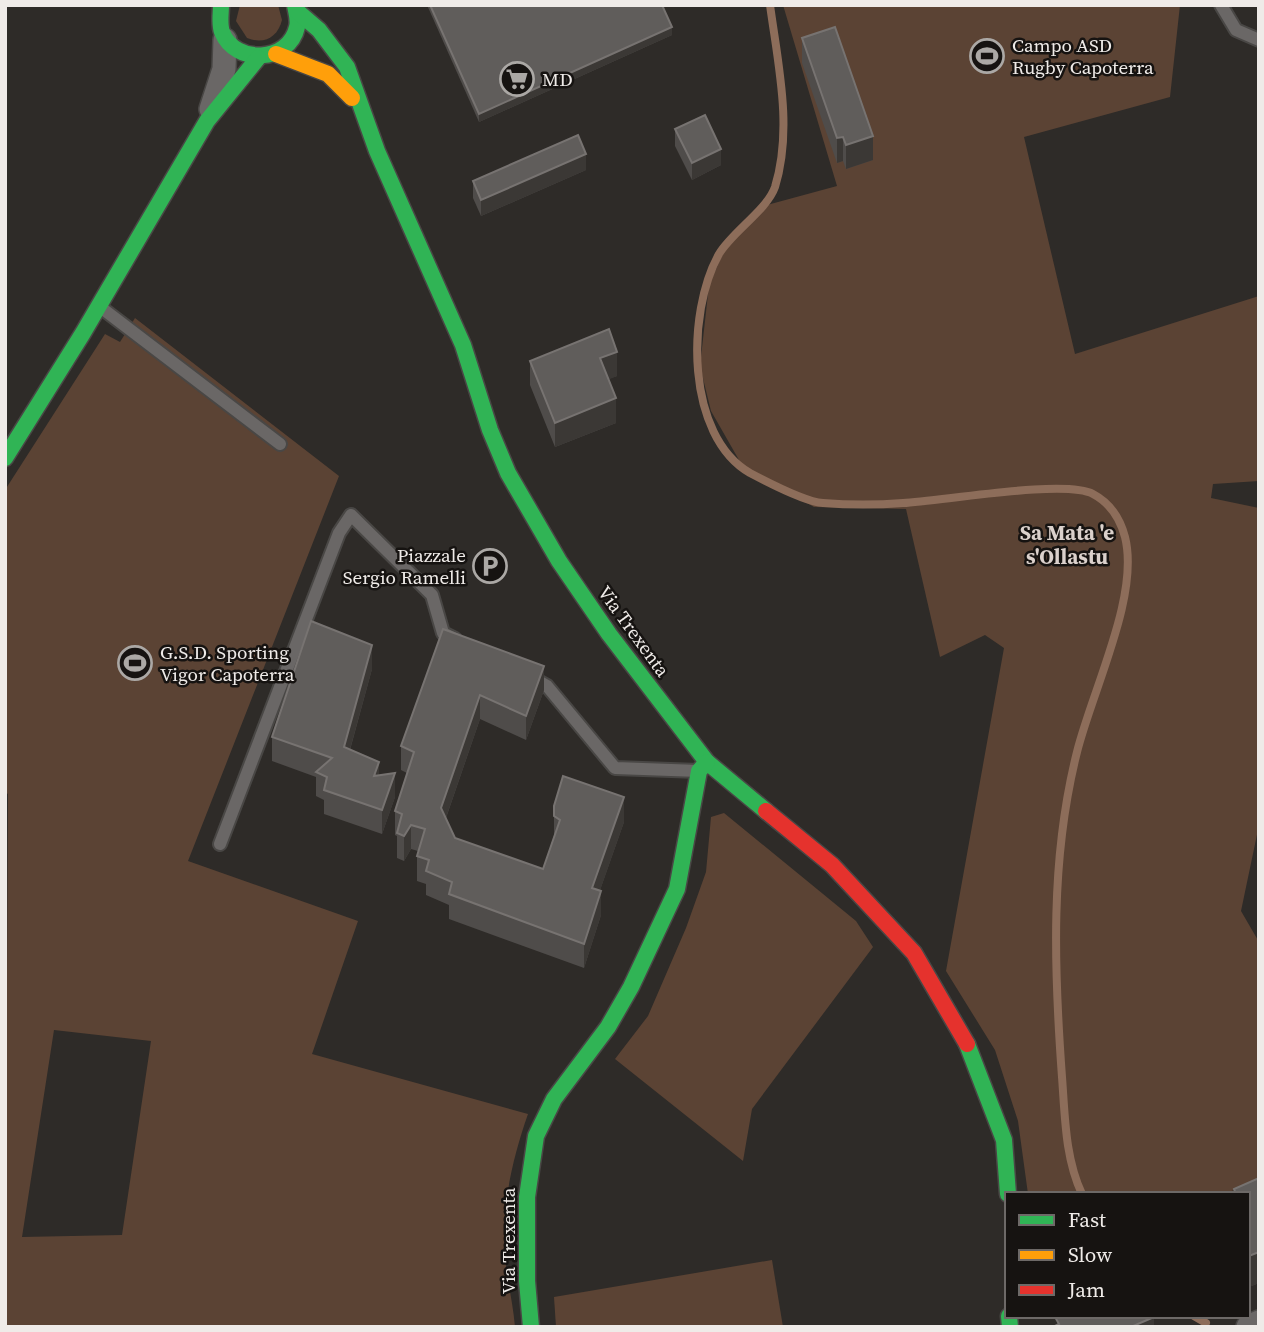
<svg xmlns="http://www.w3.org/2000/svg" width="1264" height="1332" font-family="'Source Serif 4',serif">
<rect width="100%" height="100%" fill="#2e2b28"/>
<g fill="#5b4334" fill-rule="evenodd">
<path d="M240 5H278L282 20C278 37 264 45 247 38L236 21Z"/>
<path d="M783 5H1180L1170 97 1024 137 1075 354 1259 296V481L1213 484 1211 498 1259 508V825L1241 911 1259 942V1179L1225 1194H1028L1018 1121 995 1050 946 971 1004 648 985 635 940 657 906 509 814 507 743 467 711 411 700 366 709 285 726 247 767 205 837 186Z"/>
<path d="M135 318 339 476 188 861 358 921 312 1054 528 1114C512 1160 501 1208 505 1257 507 1280 513 1303 515 1327H5L8 794 5 792V490L105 334 120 342ZM54 1030 151 1041 122 1235 22 1237Z"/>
<path d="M724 813 856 921 873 947 752 1109 743 1161 615 1059 648 1016 686 928 706 872 711 817Z"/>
<path d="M772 1260 783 1327H556L554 1297Z"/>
</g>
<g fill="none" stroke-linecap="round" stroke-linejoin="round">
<g stroke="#8d6d5a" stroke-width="8">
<path d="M770 5C778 64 793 129 775 187 767 210 732 232 719 254 686 313 686 436 750 473 767 482 806 502 823 503 849 505 877 505 903 503 942 501 1065 479 1093 494 1110 503 1120 518 1125 537 1140 596 1092 691 1077 752 1050 859 1054 968 1062 1077 1065 1116 1065 1158 1082 1194"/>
<path d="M1194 1316 1206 1323"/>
</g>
<g stroke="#494745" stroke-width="16">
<g id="lane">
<path d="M1221 5 1236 30 1259 40"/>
<path d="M99 306 280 444"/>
<path d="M531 677 547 686 615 768 699 771"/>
<path d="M220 844 339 533 351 515 432 595 443 633 455 639"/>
</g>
</g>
<g stroke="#494745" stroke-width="26">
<g id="street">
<path d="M211 109 224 69 225 40"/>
<path d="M1248 1327 1259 1322"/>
</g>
</g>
<g stroke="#494745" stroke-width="19">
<g id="fast">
<path d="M221 5C221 14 219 24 222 32 235 65 289 63 297 27 299 20 296 12 295 5"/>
<path d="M297 11 319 30 347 67 377 151 463 345 490 430 508 473 559 561 609 634 707 762 766 811"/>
<path d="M5 458 83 333 207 121 258 58"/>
<path d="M967 1044 1004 1140 1008 1194"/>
<path d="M1009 1316 1010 1327"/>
<path d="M531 1327 527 1281V1197L536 1136 554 1099 608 1027 631 987 677 889 699 771 707 762"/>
</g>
</g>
<g stroke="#494745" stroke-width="19">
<path id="slow" d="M276 54 328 74 352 98"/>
</g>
<g stroke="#494745" stroke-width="19">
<path id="jam" d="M766 811 832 865 914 953 967 1044"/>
</g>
<use href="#lane" stroke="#6a6766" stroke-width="12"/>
<use href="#street" stroke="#6a6766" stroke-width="23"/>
<use href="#fast" stroke="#30b455" stroke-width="16"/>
<use href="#slow" stroke="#ff9f0a" stroke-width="16"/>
<use href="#jam" stroke="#e5322d" stroke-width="16"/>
</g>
<g fill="#4f4c4a">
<path d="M427 5H662L672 35 479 122Z"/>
<path d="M802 38 873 160 846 169 843 161 837 163 802 63Z"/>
<path d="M675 129 721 165 692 180 675 146Z"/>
<path d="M586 170 481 216 473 198V181Z"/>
<path d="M530 361 617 376 608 379 616 423 555 447 530 385Z"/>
<path d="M443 629 544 690 526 740 480 719 446 818 455 838 543 869 554 836V806L624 822 600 890 601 915 584 968 449 919V905L426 895V884L417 881V856L418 851 411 849 404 861 397 858V836L395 835V811L407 773 401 770V746Z"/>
<path d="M372 669 350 750 379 775 395 797 382 834 324 814V800L316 796V777L272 761V737Z"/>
<path d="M1259 1178V1283L1249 1287 1248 1285V1194H1234V1189Z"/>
</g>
<g fill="#3b3835">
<path d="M672 27V35L479 122V114Z"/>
<path d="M873 136V160L846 169V145Z"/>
<path d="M843 137V161L837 163V138Z"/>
<path d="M721 149V165L692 180V163Z"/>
<path d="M586 154V170L481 216V200Z"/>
<path d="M617 352V376L600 383V358Z"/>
<path d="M616 398V423L555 447V423Z"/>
<path d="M372 645V669L344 771V747Z"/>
<path d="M544 666V690L526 740V716Z"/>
<path d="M480 695V719L441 832V808Z"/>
<path d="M379 762V786L374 776Z"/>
<path d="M395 773V797L382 834V810Z"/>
<path d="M624 797V822L592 913V888Z"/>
<path d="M411 825V849L404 861V836Z"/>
<path d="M601 891V915L584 968V944Z"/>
<path d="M1259 1252V1283L1249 1287V1256Z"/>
<path d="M1154 1317V1327H1131Z"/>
</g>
<g fill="#605d5b" stroke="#777371" stroke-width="2">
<path d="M430 5H662L672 27 479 114Z"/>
<path d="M835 27 873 136 846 145 843 137 837 138 802 38Z"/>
<path d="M705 115 721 149 692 163 675 129Z"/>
<path d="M578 135 586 154 481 200 473 181Z"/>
<path d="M609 329 617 352 600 358 616 398 555 423 530 361Z"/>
<path d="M311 621 372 645 344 747 379 762 374 776 395 773 382 810 324 790 327 777 316 772 332 758 272 737Z"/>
<path d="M443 629 544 666 526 716 480 695 441 808 455 838 543 869 560 820 554 816V806L563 776 624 797 592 888 601 891 584 944 449 894 452 882 426 871 429 860 417 856 425 829 411 825 404 836 397 833 402 814 395 811 414 752 401 746Z"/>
<path d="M1259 1178V1252L1249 1256 1248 1253V1194H1236L1234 1189Z"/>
<path d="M1057 1316H1154V1317L1131 1327H1053L1059 1324 1055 1317Z"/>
</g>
<defs>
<g id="stadium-ring" transform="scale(1.75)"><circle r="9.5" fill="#161311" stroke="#aba8a5" stroke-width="1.5"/><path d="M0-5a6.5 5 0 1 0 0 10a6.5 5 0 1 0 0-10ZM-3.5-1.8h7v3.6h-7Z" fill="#aba8a5"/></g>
<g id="supermarket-ring" transform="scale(1.75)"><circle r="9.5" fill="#161311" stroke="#aba8a5" stroke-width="1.5"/><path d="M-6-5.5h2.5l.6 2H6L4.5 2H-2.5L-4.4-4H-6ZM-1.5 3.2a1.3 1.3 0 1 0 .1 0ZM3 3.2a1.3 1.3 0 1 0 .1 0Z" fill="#aba8a5"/></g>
<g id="parking-ring" transform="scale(1.75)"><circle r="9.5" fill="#161311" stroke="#aba8a5" stroke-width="1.5"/><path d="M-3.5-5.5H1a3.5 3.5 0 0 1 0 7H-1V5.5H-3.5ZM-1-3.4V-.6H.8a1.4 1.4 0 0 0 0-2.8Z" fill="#aba8a5"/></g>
</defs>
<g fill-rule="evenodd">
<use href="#stadium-ring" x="987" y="56"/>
<use href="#supermarket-ring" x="517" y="79"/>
<use href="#parking-ring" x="490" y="566"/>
<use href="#stadium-ring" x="135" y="663"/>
</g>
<g text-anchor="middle" stroke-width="5" stroke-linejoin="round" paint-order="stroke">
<g font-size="19" fill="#efebe8" stroke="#161311" text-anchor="start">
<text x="1012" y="52">Campo ASD<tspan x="1012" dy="22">Rugby Capoterra</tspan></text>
<text x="542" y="86">MD</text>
<text x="466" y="562" text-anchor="end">Piazzale<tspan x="466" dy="22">Sergio Ramelli</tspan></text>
<text x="160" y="659">G.S.D. Sporting<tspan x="160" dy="22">Vigor Capoterra</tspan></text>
</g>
<g font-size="19" fill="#efebe8" stroke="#161311">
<text transform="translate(634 631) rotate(54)" y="7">Via Trexenta</text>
<text transform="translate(508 1241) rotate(-90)" y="7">Via Trexenta</text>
</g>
<g font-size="21" font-weight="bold" fill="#dbd1cc" stroke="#161311">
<text x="1067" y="540">Sa Mata 'e<tspan x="1067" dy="24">s'Ollastu</tspan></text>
</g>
</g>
<rect width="1264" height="1332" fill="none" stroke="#efebe8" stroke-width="14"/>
<rect x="1005" y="1192" width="245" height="126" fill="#161311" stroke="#6d6967" stroke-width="2"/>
<rect x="1019" y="1215" width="35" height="10" fill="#30b455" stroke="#6d6967" stroke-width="2"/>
<text x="1068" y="1227" font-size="21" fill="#efebe8">Fast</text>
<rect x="1019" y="1250" width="35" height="10" fill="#ff9f0a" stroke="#6d6967" stroke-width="2"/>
<text x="1068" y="1262" font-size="21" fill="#efebe8">Slow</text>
<rect x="1019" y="1285" width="35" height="10" fill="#e5322d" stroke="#6d6967" stroke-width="2"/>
<text x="1068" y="1297" font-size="21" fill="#efebe8">Jam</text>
</svg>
